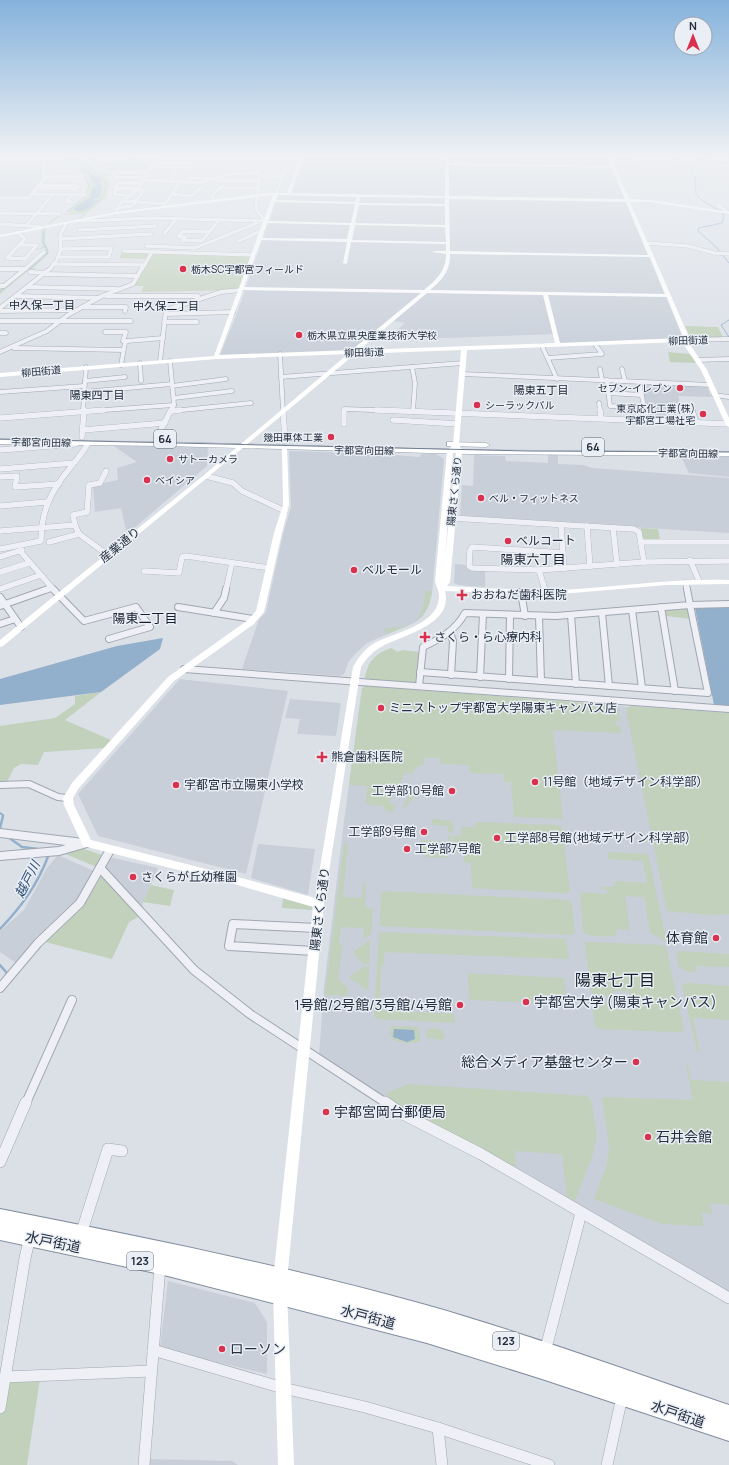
<svg xmlns="http://www.w3.org/2000/svg" width="729" height="1465" font-family="Manrope,'Noto Sans JP',sans-serif">
<rect width="100%" height="100%" fill="#dbe0e7"/>
<g fill="#c8cfd9">
<path d="M303 157H607L683 338 562 343 559 342 557 334 416 339 388 338 405 323 389 320 350 351 220 355 237 313 278 195 290 194Z"/>
<path d="M26 163H42V179L27 198H0V164H24Z"/>
<path d="M642 383 707 386 711 397 678 396 685 421 649 419Z"/>
<path d="M114 444 208 447 207 466 127 534 121 508 95 512 93 487 103 485V483L118 480 117 468 137 462 114 446Z"/>
<path d="M289 451 367 453 420 457 421 454H436L444 459 432 594 428 608 423 616 416 622 367 643 355 654 349 661 344 674 340 676 242 669 259 619 266 612 283 534 291 507Z"/>
<path d="M548 454H558V464L583 465 592 468 729 478V533L460 517 462 485 473 486 474 455 505 456 506 461 548 463Z"/>
<path d="M681 456 729 457V477L689 473Z"/>
<path d="M455 564 466 565 467 569 485 570V587L458 585 454 583Z"/>
<path d="M180 679 288 691 246 874 98 836 78 794Z"/>
<path d="M365 686 391 688V690L729 714V1294L420 1120 319 1055 324 987 344 821 362 688Z"/>
<path d="M290 699 341 703 336 736 297 734 300 719 285 718Z"/>
<path d="M258 844 315 849 308 895 251 878Z"/>
<path d="M58 855 94 871 78 904 16 963 0 952V931L24 910 47 868Z"/>
<path d="M109 857 158 868 140 910 105 869Z"/>
<path d="M168 1281 255 1303 267 1322V1374L162 1349 160 1346Z"/>
<path d="M150 1459 232 1461 238 1465H150Z"/>
</g>
<g fill="#c1d1bb">
<path d="M66 157C82 157 85 163 98 172L104 171V173H110L111 175 105 176 109 181 110 185 107 190V197L82 217 79 218 83 214 62 215 51 223 46 224 59 215 71 213 72 212 67 211 82 200 86 194 88 185 80 167Z"/>
<path d="M131 158 151 165 146 169 111 170 100 161Z"/>
<path d="M46 228 44 241 49 253 33 268H37L33 271H28L0 294V291L3 287 36 262 45 254V248L36 250 37 249 41 248 43 245 41 242 42 229Z"/>
<path d="M122 252 149 253 151 254 148 259 119 258Z"/>
<path d="M153 253 253 256 240 290 141 292 144 286H134Z"/>
<path d="M685 326 718 327 724 339H691Z"/>
<path d="M668 352 690 354 696 363 670 362Z"/>
<path d="M641 528 658 529 660 539 646 540 643 538Z"/>
<path d="M427 591H432C428 620 412 624 387 634L384 631 386 628C414 628 423 620 425 593Z"/>
<path d="M685 607 688 609 691 619 666 616 665 609Z"/>
<path d="M391 648 398 652 402 650 419 652 416 682 414 683 368 680 365 678C368 661 375 654 391 648Z"/>
<path d="M365 686 613 705 618 708 620 721H615L616 725 620 726 621 733 553 730 563 819 514 817 511 782H504L503 774 470 773 469 765 440 764V758H424L423 765 417 767 412 774 406 772 389 803 396 805 392 812 386 811 383 806 366 805 367 786 349 785 362 688Z"/>
<path d="M101 692 65 720 113 741 106 748 44 752 38 765 21 764 14 768 7 782H0V726L55 718 75 704V696Z"/>
<path d="M631 706 729 713V914L713 915 667 911 626 709Z"/>
<path d="M414 789H425L427 792 414 797 405 808H402L411 791Z"/>
<path d="M432 819 452 821 454 832H448V826L432 825Z"/>
<path d="M476 822 557 825 562 827 570 891 566 893 472 888 471 863 464 862V852H454L453 836 462 835 461 827H475Z"/>
<path d="M448 835 451 836 452 852H448V858L424 857 420 840 448 842Z"/>
<path d="M344 843H348L343 897 362 898 363 883H366L365 907 373 909 371 934 363 939 364 928 341 927 339 944H342L338 979 348 988 347 996 325 995Z"/>
<path d="M81 848 105 856 99 868 63 853Z"/>
<path d="M608 852 648 854 667 943 650 932 644 897 625 896 630 930 617 929 616 936C606 936 591 938 583 932L580 892 607 894V889H600L601 887H613L616 881 647 883 643 861 609 859Z"/>
<path d="M102 875 140 916 129 922 112 959 45 942 83 907Z"/>
<path d="M151 885 174 890 170 906 143 902Z"/>
<path d="M385 891 568 900 572 906 575 932 572 935 381 926 380 923 381 893Z"/>
<path d="M283 898 312 906V910L282 908Z"/>
<path d="M381 932 566 939 569 959 384 952V965H381L380 1000 383 1001V1010L454 1014 455 1023 376 1019 374 1016 379 933Z"/>
<path d="M370 940 369 964H364L354 955V951Z"/>
<path d="M587 942 664 945 666 947 684 1030 682 1032H671L598 1029 595 1026 592 1003 594 1002H610C615 1010 621 1010 630 1010L635 1004 634 998 627 991H614L610 996 593 995 591 992 585 943Z"/>
<path d="M679 951 729 954V967L695 966 696 972 684 971 679 967 676 954Z"/>
<path d="M365 966 369 967 368 991 350 978V976Z"/>
<path d="M468 973 564 978 566 994H557L558 1004 469 1000Z"/>
<path d="M687 983 729 986V1020L693 1018 700 1051H697L682 985Z"/>
<path d="M391 1026 419 1027 420 1041C408 1044 399 1044 390 1037Z"/>
<path d="M430 1028C437 1029 444 1028 445 1036L442 1040 427 1038 426 1031Z"/>
<path d="M686 1065H688L691 1080 729 1082V1205L710 1203 712 1214 702 1213 704 1226 662 1224 594 1199 607 1164 609 1146 602 1097 693 1100Z"/>
<path d="M408 1084 587 1096 591 1100 597 1136 593 1154 575 1201 567 1197 562 1154 515 1151 516 1171 387 1100V1093Z"/>
<path d="M40 1379 27 1465H0V1408L9 1381Z"/>
</g>
<g fill="#92afcb">
<path d="M82 166H85L89 172 102 181 99 183 102 186 100 197 93 199 97 201C90 206 82 216 73 209L87 199 92 198 90 197 93 186 97 184 93 183 88 175 89 173 84 172Z"/>
<path d="M729 606V706L714 705 695 608Z"/>
<path d="M163 638 160 649 101 692 0 705V679L117 646Z"/>
<path d="M394 1029 414 1030 415 1039 407 1042 393 1037Z"/>
</g>
<g fill="none" stroke-linecap="round" stroke-linejoin="round">
<g stroke="#92afcb" stroke-width="1">
<path d="M67 157 80 166 89 186C85 198 77 204 67 212"/>
<path d="M706 157 693 162 691 167 695 178 696 194C703 204 715 205 724 215L722 223 699 228 698 231 716 247 729 263"/>
<path d="M84 162 107 184 102 198 87 210"/>
<path d="M30 269 47 254 48 251 44 243V232"/>
<path d="M0 291 5 287"/>
<path d="M729 320 721 325 729 337"/>
</g>
<path stroke="#92afcb" stroke-width="2" d="M0 813 3 815V817"/>
<g stroke="#92afcb" stroke-width="2.5">
<path d="M0 828 3 816"/>
<path d="M8 837 22 847 38 849"/>
<path d="M0 929C22 906 38 884 49 854"/>
<path d="M0 965 7 973 6 975"/>
</g>
<g stroke="#a0a7b1" stroke-width="4">
<g id="street-far5">
<path d="M5 157 3 160H44"/>
<path d="M257 157 259 181 256 209 266 222"/>
<path d="M88 162 127 159 128 157H164"/>
<path d="M611 162 658 160 729 166"/>
<path d="M150 167 191 168 194 163 156 162"/>
<path d="M285 170H297"/>
<path d="M259 176H283"/>
<path d="M44 177 83 176"/>
<path d="M145 177 116 178 112 173 147 172"/>
<path d="M144 180 199 183 232 174 258 172"/>
<path d="M216 181H259"/>
<path d="M170 182 176 172"/>
<path d="M188 183 189 178H207V180"/>
<path d="M37 188 76 189 79 186 39 185"/>
<path d="M220 188H259"/>
<path d="M116 189 138 188"/>
<path d="M31 194 85 195"/>
<path d="M171 194 192 196 201 187"/>
<path d="M276 194 290 157"/>
<path d="M72 195 66 201 72 202"/>
<path d="M130 196 114 194 118 183H142"/>
<path d="M0 198H29L44 179 43 162 46 157"/>
<path d="M213 200 212 196 222 186"/>
<path d="M123 201 165 204"/>
<path d="M135 202 144 190H137"/>
<path d="M718 205 729 213"/>
<path d="M164 206 179 183"/>
<path d="M117 208 132 206 137 202"/>
<path d="M0 213 60 214"/>
<path d="M116 213C117 202 131 196 137 189 144 182 146 171 153 164"/>
<path d="M75 220 85 221 150 218 264 221"/>
<path d="M0 224 43 227"/>
<path d="M27 225 52 195"/>
<path d="M79 230 156 226"/>
<path d="M17 232 25 239 19 245"/>
<path d="M209 232 183 231 178 236 185 237 182 240 202 241 219 220"/>
<path d="M164 234 176 219"/>
<path d="M60 239 151 234"/>
<path d="M239 241 263 230"/>
<path d="M646 243 688 246 714 253 729 254"/>
<path d="M19 245H37L25 259 7 258Z"/>
<path d="M146 246 195 248 257 223"/>
<path d="M124 251 254 255"/>
<path d="M58 257H109L111 248 61 249"/>
<path d="M53 264 145 265"/>
<path d="M0 269H25"/>
<path d="M25 269 44 252"/>
<path d="M50 269 57 260 61 249 60 235 67 222"/>
<path d="M142 269 152 252"/>
</g>
</g>
<g stroke="#a0a7b1" stroke-width="5">
<g id="street-far4">
<path d="M0 269H25"/>
<path d="M30 272 47 273"/>
<path d="M45 274 138 276"/>
<path d="M0 286H4L26 268"/>
<path d="M28 287 117 289"/>
<path d="M17 296 97 298"/>
<path d="M106 296H198"/>
<path d="M82 307H126L125 311"/>
<path d="M0 308 51 268"/>
<path d="M0 311 74 310"/>
<path d="M166 314 233 312"/>
<path d="M0 321H131"/>
<path d="M164 322H197"/>
<path d="M105 332H126L123 341H127"/>
<path d="M0 333H6"/>
<path d="M684 340 729 339"/>
<path d="M542 346 557 379"/>
<path d="M14 348 123 350"/>
<path d="M0 352 47 331 68 315 102 296 133 284 142 268"/>
<path d="M280 354 283 411"/>
<path d="M548 358 602 354 595 344"/>
<path d="M698 360 729 359"/>
<path d="M160 361 166 310 221 292 241 290"/>
<path d="M170 361 174 405 171 411"/>
<path d="M140 363 141 381"/>
<path d="M121 365 125 343 127 341 163 338"/>
<path d="M412 367 415 383 413 411"/>
<path d="M600 369 602 380"/>
<path d="M622 369 625 381"/>
<path d="M462 374 711 385"/>
<path d="M281 377 463 363"/>
<path d="M607 380 610 406 644 408"/>
<path d="M85 381 125 377"/>
<path d="M639 382 645 411"/>
<path d="M172 386 226 379"/>
<path d="M0 392 84 386"/>
<path d="M84 392 172 384"/>
<path d="M608 393 642 395"/>
<path d="M714 395 729 397"/>
<path d="M174 398 232 391"/>
<path d="M599 403 600 411"/>
<path d="M691 406 693 411"/>
<path d="M83 411 86 367"/>
<path d="M90 411 174 405"/>
<path d="M172 411 251 403"/>
<path d="M344 411V409L402 411"/>
</g>
</g>
<g stroke="#a0a7b1" stroke-width="6">
<g id="street-far3">
<path d="M283 410 285 441"/>
<path d="M344 410V424"/>
<path d="M376 410 729 424"/>
<path d="M600 410 601 418"/>
<path d="M645 410 647 420"/>
<path d="M692 410 696 423"/>
<path d="M172 411 180 410"/>
<path d="M0 418 104 410"/>
<path d="M393 420 458 424"/>
<path d="M83 430 165 423"/>
<path d="M82 437 84 410"/>
<path d="M156 439 171 410"/>
<path d="M0 450 76 444"/>
<path d="M0 469 74 463"/>
<path d="M206 476 233 483 242 491 285 511"/>
<path d="M0 477 17 476 15 487 59 484"/>
<path d="M0 506 47 502"/>
<path d="M451 518 634 529 639 532 644 562 729 561"/>
<path d="M75 525 73 515 87 512 89 485 100 483 106 471"/>
<path d="M561 525 564 569"/>
<path d="M587 526 590 567"/>
<path d="M613 528 617 564"/>
<path d="M0 531 75 525 79 534 108 555"/>
<path d="M49 542 79 534"/>
<path d="M641 542H729"/>
<path d="M0 549 41 541C41 511 51 491 70 468 77 458 82 455 88 443"/>
<path d="M20 551 54 590"/>
<path d="M0 557 22 550"/>
<path d="M690 560 699 581"/>
<path d="M539 570 472 568 469 566 470 550 472 547 563 553"/>
<path d="M144 571 179 573 182 557 186 556 270 568"/>
<path d="M0 572 29 563"/>
<path d="M686 582 687 590"/>
<path d="M0 589 41 575"/>
<path d="M45 590 52 588"/>
<path d="M226 590 232 563"/>
<path d="M545 590 539 570 644 562"/>
</g>
</g>
<g stroke="#a0a7b1" stroke-width="8">
<g id="street-far2">
<path d="M53 589 84 621 136 607 150 627 109 639"/>
<path d="M544 589 545 592"/>
<path d="M521 592 525 616"/>
<path d="M0 597 21 627"/>
<path d="M0 606 48 589"/>
<path d="M178 607 253 619"/>
<path d="M661 607 675 691"/>
<path d="M632 610 642 688"/>
<path d="M214 613 224 598 226 589"/>
<path d="M602 613 609 686"/>
<path d="M571 615 576 684"/>
<path d="M539 616 541 681"/>
<path d="M0 624 15 619"/>
<path d="M450 632 453 641 451 675"/>
<path d="M184 669 729 709"/>
<path d="M420 672 708 693 690 605 729 604"/>
<path d="M480 677 483 614"/>
<path d="M509 679 510 615"/>
<path d="M419 686 423 647C440 639 456 630 465 613L556 616 690 605 687 589"/>
<path d="M0 785 29 784 58 797 68 798"/>
</g>
</g>
<g stroke="#a0a7b1" stroke-width="10">
<g id="street-far1">
<path d="M0 833 83 843"/>
<path d="M0 856 59 851 87 843"/>
<path d="M100 868 194 970 250 1014 386 1103"/>
<path d="M314 951 229 946 233 924 317 928"/>
<path d="M0 988 38 943 80 903 110 850"/>
<path d="M26 1103 72 1000"/>
</g>
</g>
<g stroke="#a0a7b1" stroke-width="12">
<g id="street">
<path d="M385 1102 401 1113 481 1154 729 1298"/>
<path d="M0 1162 26 1102"/>
<path d="M81 1234 108 1149 122 1151"/>
<path d="M153 1350 283 1388 365 1407 438 1428 549 1465"/>
<path d="M545 1352 581 1213"/>
<path d="M5 1377 151 1371"/>
<path d="M0 1408 25 1258 30 1237"/>
<path d="M438 1428 442 1465"/>
<path d="M144 1465 160 1266"/>
<path d="M607 1465 622 1397"/>
</g>
</g>
<g stroke="#99a4b3" stroke-width="1">
<g id="primary">
<path d="M0 440 166 442 469 450 729 452V456L469 454 166 446 0 444Z"/>
<path d="M447 442 486 443 490 445 486 447 450 446H447Z"/>
</g>
</g>
<g stroke="#818d9f" stroke-width="2">
<path id="highway" d="M0 1209C143 1237 286 1266 426 1305 528 1334 628 1371 729 1405V1441L542 1379 427 1343 160 1274 0 1240Z"/>
</g>
<use href="#street-far5" stroke="#eef0f5" stroke-width="3.5"/>
<use href="#street-far4" stroke="#eef0f5" stroke-width="4"/>
<use href="#street-far3" stroke="#eef0f5" stroke-width="5.5"/>
<use href="#street-far2" stroke="#eef0f5" stroke-width="6"/>
<use href="#street-far1" stroke="#eef0f5" stroke-width="8"/>
<use href="#street" stroke="#eef0f5" stroke-width="11"/>
<path fill="#fff" fill-rule="evenodd" d="M300 157H304L291 193 445 196V157H449V163L611 166 607 157H611L629 199 651 200 729 212V214L651 202H630L689 337 687 340 707 370 729 418V427L726 425 701 370 682 342 467 350 459 444 462 452 450 582 447 586C486 588 524 591 562 590 618 587 673 578 729 580V584L667 585 549 595 445 591C454 625 402 635 381 647 372 652 366 659 361 667L324 904 287 1280 285 1285 281 1286 285 1288 287 1293 294 1465H278L273 1293 275 1288 279 1286 275 1285 273 1280 313 907 234 884 83 846 64 805 63 798 72 783 168 677 248 620 256 611 274 533 283 505 282 448 287 447 289 505 282 533 264 612 254 624 174 681 78 789 73 798 74 805 91 840 234 876 315 898 353 667C358 658 364 650 373 644 393 632 439 626 439 596 439 591 436 586 435 581L447 452 453 444 461 350 355 354 208 477 3 646 0 647V640L204 475 348 354 216 359 0 377V373L214 356 273 195 116 214 0 237V235L116 212 269 193H287ZM449 165 612 168 625 199 449 196ZM278 195 357 197 355 202 276 200ZM359 197 445 198V204L359 203 360 198ZM449 199 626 202 648 255 450 251ZM275 202 355 204 351 223 268 221ZM359 205 445 206V225L355 223ZM267 223 350 225 347 239 262 238ZM355 225 445 227 446 242 352 240ZM261 240 347 242 343 263 345 264 347 263 351 242 446 244V251H434L432 252 446 254C446 271 437 279 424 290L244 287ZM450 254 650 257 665 294 430 290C442 280 451 270 450 254ZM243 290 421 293 352 350 219 355ZM427 293 543 295 555 343 359 350ZM548 295 667 297 683 337 682 338 560 343ZM455 450 456 452 445 558 453 452Z"/>
<use href="#primary" fill="#fff" fill-rule="evenodd"/>
<use href="#highway" fill="#fff" fill-rule="evenodd"/>
<path stroke="#737f92" stroke-width="1" d="M0 439 528 451 729 452"/>
</g>
<linearGradient id="sky" x2="0" y2="1"><stop stop-color="#85b2dc"/><stop offset="0.43" stop-color="#eff1f4"/><stop offset="1" stop-color="#eff1f4" stop-opacity="0"/></linearGradient>
<rect width="729" height="362" fill="url(#sky)"/>
<g fill="#d9324f" stroke="#eaeff5" stroke-width="1.5">
<circle cx="183" cy="269" r="4"/>
<circle cx="299" cy="335" r="4"/>
<circle cx="680" cy="388" r="4"/>
<circle cx="477" cy="405" r="4"/>
<circle cx="703" cy="414" r="4"/>
<circle cx="331" cy="437" r="4"/>
<circle cx="170" cy="459" r="4"/>
<circle cx="147" cy="480" r="4"/>
<circle cx="481" cy="498" r="4"/>
<circle cx="508" cy="541" r="4"/>
<circle cx="354" cy="570" r="4"/>
<path d="M460 589h4v4h4v4h-4v4h-4v-4h-4v-4h4z"/>
<path d="M423 631h4v4h4v4h-4v4h-4v-4h-4v-4h4z"/>
<circle cx="381" cy="708" r="4"/>
<path d="M320 751h4v4h4v4h-4v4h-4v-4h-4v-4h4z"/>
<circle cx="535" cy="782" r="4"/>
<circle cx="176" cy="785" r="4"/>
<circle cx="452" cy="791" r="4"/>
<circle cx="424" cy="832" r="4"/>
<circle cx="497" cy="838" r="4"/>
<circle cx="407" cy="849" r="4"/>
<circle cx="133" cy="877" r="4"/>
<circle cx="716" cy="938" r="4"/>
<circle cx="526" cy="1002" r="4"/>
<circle cx="460" cy="1005" r="4"/>
<circle cx="636" cy="1062" r="4"/>
<circle cx="326" cy="1112" r="4"/>
<circle cx="648" cy="1137" r="4"/>
<circle cx="222" cy="1349" r="4"/>
</g>
<g text-anchor="middle" stroke-width="3" stroke-linejoin="round" paint-order="stroke">
<g font-size="10" fill="#242e3e" stroke="#eaeff5" text-anchor="start">
<text x="191" y="273">栃木SC宇都宮フィールド</text>
<text x="307" y="339">栃木県立県央産業技術大学校</text>
<text x="672" y="392" text-anchor="end">セブン-イレブン</text>
<text x="485" y="409">シーラックパル</text>
<text x="695" y="412" text-anchor="end">東京応化工業(株)<tspan x="695" dy="12">宇都宮工場社宅</tspan></text>
<text x="323" y="441" text-anchor="end">幾田車体工業</text>
<text x="178" y="463">サトーカメラ</text>
<text x="155" y="484">ベイシア</text>
<text x="489" y="502">ベル・フィットネス</text>
</g>
<g font-size="10" fill="#242e3e" stroke="#eaeff5">
<text transform="translate(688 340) rotate(-2)" y="4">柳田街道</text>
<text transform="translate(364 352) rotate(-2)" y="4">柳田街道</text>
<text transform="translate(41 371) rotate(-5)" y="4">柳田街道</text>
<text transform="translate(41 442) rotate(1)" y="4">宇都宮向田線</text>
<text transform="translate(364 450) rotate(1)" y="4">宇都宮向田線</text>
<text transform="translate(688 453) rotate(1)" y="4">宇都宮向田線</text>
<text transform="translate(454 491) rotate(-84)" y="4">陽東さくら通り</text>
</g>
<g font-size="11" fill="#161f2e" stroke="#eaeff5">
<text x="42" y="309">中久保一丁目</text>
<text x="166" y="310">中久保二丁目</text>
<text x="541" y="394">陽東五丁目</text>
<text x="97" y="399">陽東四丁目</text>
</g>
<g fill="#eaeff5" stroke="#5f6875" stroke-width="1">
<rect x="154" y="430" width="22" height="18" rx="3"/>
<rect x="582" y="438" width="22" height="18" rx="3"/>
<rect x="127" y="1252" width="26" height="18" rx="3"/>
<rect x="493" y="1332" width="26" height="18" rx="3"/>
</g>
<g font-size="11" font-weight="bold" fill="#242e3e">
<text x="165" y="443">64</text>
<text x="593" y="451">64</text>
<text x="140" y="1265">123</text>
<text x="506" y="1345">123</text>
</g>
<g font-size="12" fill="#242e3e" stroke="#eaeff5" text-anchor="start">
<text x="516" y="545">ベルコート</text>
<text x="362" y="574">ベルモール</text>
<text x="471" y="599">おおねだ歯科医院</text>
<text x="434" y="641">さくら・ら心療内科</text>
<text x="389" y="712">ミニストップ宇都宮大学陽東キャンパス店</text>
<text x="331" y="761">熊倉歯科医院</text>
<text x="543" y="786">11号館（地域デザイン科学部）</text>
<text x="184" y="789">宇都宮市立陽東小学校</text>
<text x="444" y="795" text-anchor="end">工学部10号館</text>
<text x="416" y="836" text-anchor="end">工学部9号館</text>
<text x="505" y="842">工学部8号館(地域デザイン科学部)</text>
<text x="415" y="853">工学部7号館</text>
<text x="141" y="881">さくらが丘幼稚園</text>
</g>
<g font-size="12" fill="#242e3e" stroke="#eaeff5">
<text transform="translate(120 545) rotate(-39)" y="4">産業通り</text>
<text transform="translate(320 909) rotate(-83)" y="4">陽東さくら通り</text>
</g>
<g font-size="13" fill="#161f2e" stroke="#eaeff5">
<text x="533" y="564">陽東六丁目</text>
<text x="145" y="623">陽東二丁目</text>
</g>
<g font-size="13" font-style="italic" fill="#2b4d75" stroke="#eaeff5">
<text transform="translate(27 879) rotate(-63)" y="5">越戸川</text>
</g>
<g font-size="14" fill="#242e3e" stroke="#eaeff5" text-anchor="start">
<text x="708" y="943" text-anchor="end">体育館</text>
<text x="534" y="1007">宇都宮大学 (陽東キャンパス)</text>
<text x="452" y="1010" text-anchor="end">1号館/2号館/3号館/4号館</text>
<text x="628" y="1067" text-anchor="end">総合メディア基盤センター</text>
<text x="334" y="1117">宇都宮岡台郵便局</text>
<text x="656" y="1142">石井会館</text>
<text x="230" y="1354">ローソン</text>
</g>
<g font-size="14" fill="#242e3e" stroke="#eaeff5">
<text transform="translate(53 1242) rotate(12)" y="5">水戸街道</text>
<text transform="translate(368 1317) rotate(15)" y="5">水戸街道</text>
<text transform="translate(678 1414) rotate(19)" y="5">水戸街道</text>
</g>
<g font-size="16" fill="#161f2e" stroke="#eaeff5">
<text x="615" y="986">陽東七丁目</text>
</g>
</g>
<g transform="translate(693 36)"><circle r="19" fill="#eaeff5" stroke="#9ba2ac"/>
<path d="M0-3L7 15L0 10L-7 15Z" fill="#d9324f"/>
<text y="-6" font-size="11" font-weight="bold" text-anchor="middle" fill="#242e3e">N</text>
</g>
</svg>
